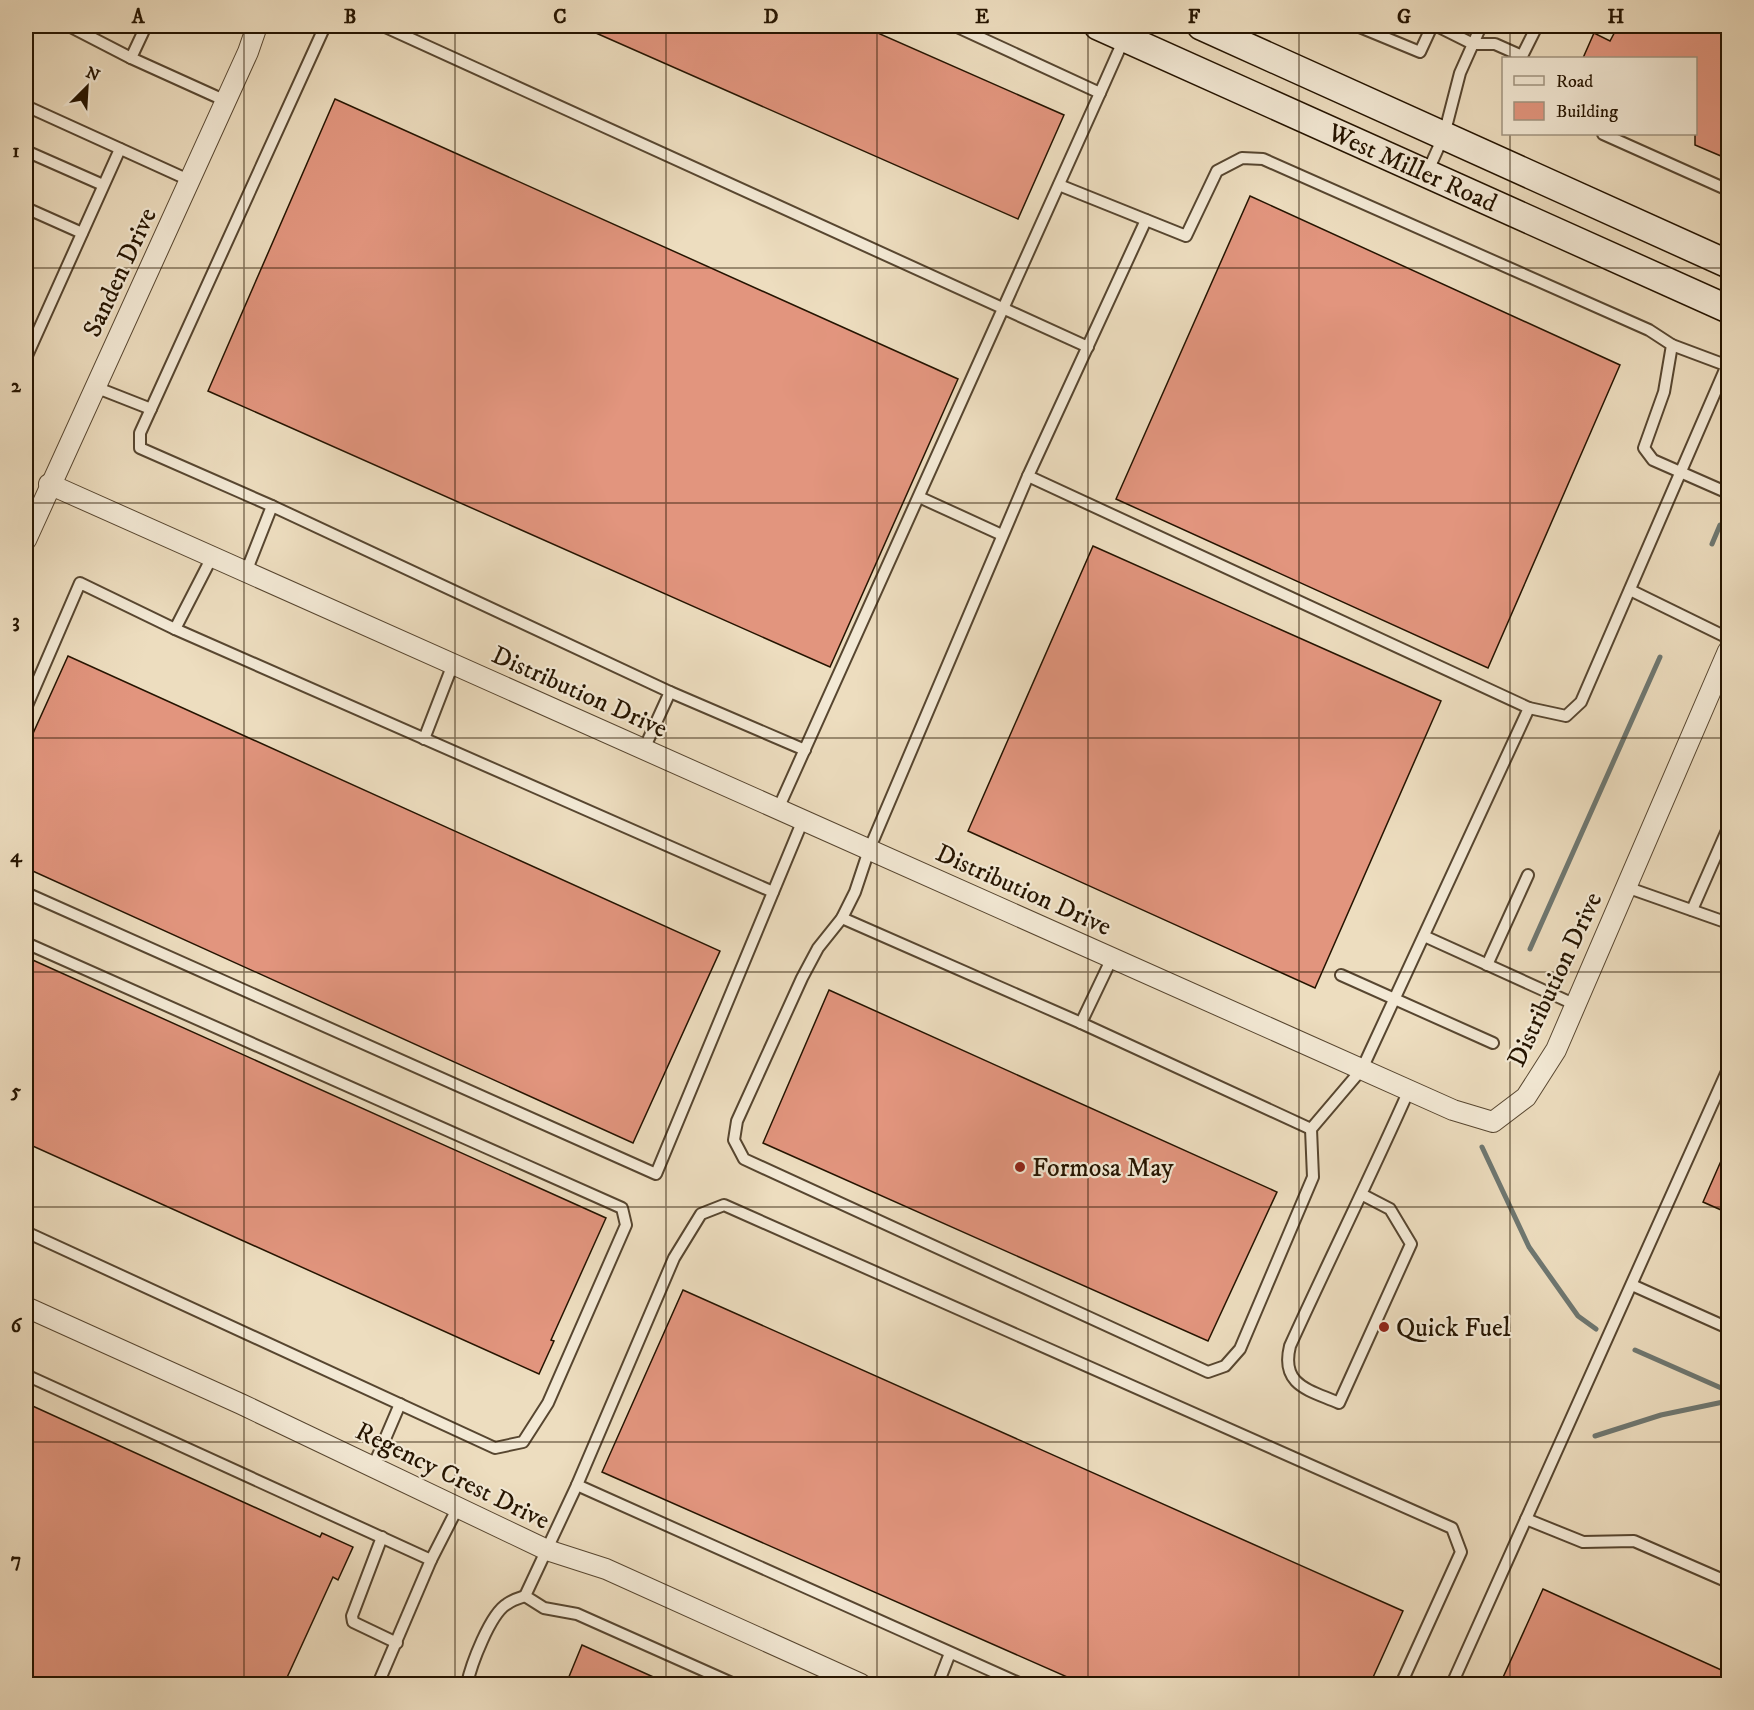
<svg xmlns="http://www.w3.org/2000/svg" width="1754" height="1710" font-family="'IM FELL DW Pica',serif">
<rect width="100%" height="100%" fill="#edddbf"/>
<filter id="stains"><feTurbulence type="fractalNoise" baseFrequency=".00333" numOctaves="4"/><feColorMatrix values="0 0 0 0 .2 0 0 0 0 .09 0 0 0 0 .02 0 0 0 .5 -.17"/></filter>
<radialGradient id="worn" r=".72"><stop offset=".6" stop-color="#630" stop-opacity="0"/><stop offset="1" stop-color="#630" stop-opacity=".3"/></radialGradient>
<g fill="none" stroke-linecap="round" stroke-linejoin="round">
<g stroke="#6e7771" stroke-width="5">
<path d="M1712 544 1720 525"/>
<path d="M1530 949 1660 657"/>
<path d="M1482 1147 1529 1247 1578 1316 1596 1329"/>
<path d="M1635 1350 1728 1391"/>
<path d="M1595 1436 1661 1415 1728 1401"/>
</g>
</g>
<g fill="#e2957e" stroke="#251400" stroke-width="1.5">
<path d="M580 26H862L1064 115 1018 219Z"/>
<path d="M1618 26H1728V159L1695 145V58H1583L1594 33 1610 41Z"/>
<path d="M335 99 958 379 830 667 208 391Z"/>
<path d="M1250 196 1620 365 1488 668 1116 499Z"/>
<path d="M1093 546 1441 701 1315 988 968 831Z"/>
<path d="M68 656 720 951 633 1143 26 868V749Z"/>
<path d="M26 957 606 1218 551 1340 554 1341 539 1374 26 1143Z"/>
<path d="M829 990 1277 1192 1208 1341 763 1143Z"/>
<path d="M1728 1145V1213L1703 1202Z"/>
<path d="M683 1290 1403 1611 1370 1684H1083L602 1472Z"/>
<path d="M26 1403 320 1537 322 1533 353 1547 338 1580 333 1577 284 1684H26Z"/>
<path d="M1543 1589 1728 1673V1684H1500Z"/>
<path d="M582 1645 669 1684H566Z"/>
</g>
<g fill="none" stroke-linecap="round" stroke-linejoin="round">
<g stroke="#574630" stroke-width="14">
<g id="service">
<path d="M69 26 131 58"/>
<path d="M146 26 131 58 226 101"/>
<path d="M383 26 1088 347"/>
<path d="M955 26 1100 93 1124 39"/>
<path d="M1357 26 1420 52 1432 26"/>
<path d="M1437 26 1473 44H1495L1522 56V58"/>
<path d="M1522 56 1537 26"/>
<path d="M26 106 191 181"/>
<path d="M1603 134 1728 190"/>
<path d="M26 151 103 185"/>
<path d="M1427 173 1444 135 1460 73 1481 26"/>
<path d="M1059 185 1186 236 1217 171 1242 158 1263 159 1649 330 1672 345 1664 392 1644 448 1653 460 1728 493"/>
<path d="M26 208 82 233"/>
<path d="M1146 220 1028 476 1529 708 1566 716 1581 702 1727 365"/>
<path d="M1672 345 1728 366"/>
<path d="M26 358 120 149"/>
<path d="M95 387 151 409"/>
<path d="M1028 476 869 850 855 892 842 918 818 948 802 978 737 1121 734 1140 744 1159 1208 1372 1225 1366 1240 1349 1313 1177 1311 1129 1362 1069 1529 708"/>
<path d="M919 497 1002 535"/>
<path d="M272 506 670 692 644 749"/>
<path d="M246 572 272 506 140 448V433L325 26"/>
<path d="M1630 590 1728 638"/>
<path d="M175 629 773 892"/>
<path d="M670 692 805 750"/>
<path d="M26 708 80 583 175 629 212 557"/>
<path d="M424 739 453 664"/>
<path d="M778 809 1100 93"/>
<path d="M1626 887 1728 923"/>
<path d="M26 893 656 1174 803 820"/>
<path d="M1692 910 1728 828"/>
<path d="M842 918 1081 1023 1311 1129"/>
<path d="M1424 936 1576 1005"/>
<path d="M26 943 622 1208 626 1225 548 1403 523 1442 495 1448 26 1232"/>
<path d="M1487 965 1528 875"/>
<path d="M1341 975 1493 1043"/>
<path d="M1081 1023 1112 958"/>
<path d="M1363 1195 1390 1209 1411 1244 1339 1403C1310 1390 1280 1386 1290 1346 1329 1260 1371 1176 1409 1090"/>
<path d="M1632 1285 1728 1328"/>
<path d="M26 1375 431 1560 458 1507"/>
<path d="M373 1467 400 1404"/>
<path d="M577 1485 1021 1684"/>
<path d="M1526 1519 1583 1542 1634 1541 1728 1582"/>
<path d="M382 1537 352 1616 353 1622 397 1643"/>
<path d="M378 1684 431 1560"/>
<path d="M467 1684C471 1665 490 1614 507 1604 512 1600 519 1598 525 1596"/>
<path d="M734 1684 577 1614 544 1608 525 1596 577 1485 674 1258 701 1214 724 1205 1452 1528 1461 1552 1401 1684"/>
<path d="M938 1684 950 1653"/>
<path d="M1452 1684 1728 1069"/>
</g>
</g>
<g stroke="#574630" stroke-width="22">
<g id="minor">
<path d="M49 484 1453 1110 1493 1122 1526 1097 1556 1050 1728 651"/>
<path d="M26 540 248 52 257 26"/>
<path d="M26 1307 241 1404 547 1550 606 1569 861 1684"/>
</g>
</g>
<g stroke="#251400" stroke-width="30">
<g id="secondary">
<path d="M1098 26 1728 309"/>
<path d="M1201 26 1728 264"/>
</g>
</g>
<use href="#service" stroke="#f3e9d5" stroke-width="10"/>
<use href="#minor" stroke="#f3e9d5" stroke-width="20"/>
<use href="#secondary" stroke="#f3e9d5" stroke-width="27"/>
</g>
<path fill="none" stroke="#251400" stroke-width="1.5" stroke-opacity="0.55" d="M244 26V1684M455 26V1684M666 26V1684M877 26V1684M1088 26V1684M1299 26V1684M1510 26V58M1510 134V1684M26 268H1728M26 503H1728M26 738H1728M26 972H1728M26 1207H1728M26 1442H1728"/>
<g fill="#8f2418" stroke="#f3e9d5" stroke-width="2">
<circle cx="1020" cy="1167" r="6"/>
<circle cx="1384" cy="1327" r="6"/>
</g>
<g text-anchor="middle" stroke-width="4.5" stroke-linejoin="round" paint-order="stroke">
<g font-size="26" fill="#251400" stroke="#f3e9d5">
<text transform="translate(1413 167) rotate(24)" y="9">West Miller Road</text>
<text transform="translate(119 272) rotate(-65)" y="9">Sanden Drive</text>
<text transform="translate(580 691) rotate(24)" y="9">Distribution Drive</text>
<text transform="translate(1024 889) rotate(24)" y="9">Distribution Drive</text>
<text transform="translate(1554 979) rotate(-65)" y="9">Distribution Drive</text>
<text transform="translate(453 1475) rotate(26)" y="9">Regency Crest Drive</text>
</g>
<g font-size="26" fill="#251400" stroke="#f3e9d5" text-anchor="start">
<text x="1032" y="1176">Formosa May</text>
<text x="1396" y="1336">Quick Fuel</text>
</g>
</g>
<rect width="1754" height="1710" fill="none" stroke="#edddbf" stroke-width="66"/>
<rect x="1502" y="57" width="195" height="78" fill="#f3e9d5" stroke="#a19480" stroke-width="1.5"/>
<rect x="1514" y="76" width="30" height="9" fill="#f3e9d5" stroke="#a19480" stroke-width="1.5"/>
<text x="1556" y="87" font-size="18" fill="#251400">Road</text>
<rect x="1514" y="102" width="30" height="18" fill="#e2957e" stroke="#a19480" stroke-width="1.5"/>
<text x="1556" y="117" font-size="18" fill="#251400">Building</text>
<g transform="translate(87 87) rotate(24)" stroke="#f3e9d5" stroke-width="4.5" paint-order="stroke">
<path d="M0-4.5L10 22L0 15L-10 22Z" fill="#251400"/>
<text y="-9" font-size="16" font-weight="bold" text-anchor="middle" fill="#251400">N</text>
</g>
<rect x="33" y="33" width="1688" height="1644" fill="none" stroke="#251400" stroke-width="2"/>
<g font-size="20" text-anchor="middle" font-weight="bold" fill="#251400">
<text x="138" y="23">A</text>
<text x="350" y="23">B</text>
<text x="560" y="23">C</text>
<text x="771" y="23">D</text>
<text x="982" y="23">E</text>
<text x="1194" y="23">F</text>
<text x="1404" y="23">G</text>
<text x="1616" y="23">H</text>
<text x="16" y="157">1</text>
<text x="16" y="392">2</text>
<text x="16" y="627">3</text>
<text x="16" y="862">4</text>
<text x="16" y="1097">5</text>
<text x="16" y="1332">6</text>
<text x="16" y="1566">7</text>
</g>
<rect width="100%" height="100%" filter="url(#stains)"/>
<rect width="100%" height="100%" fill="url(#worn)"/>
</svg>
